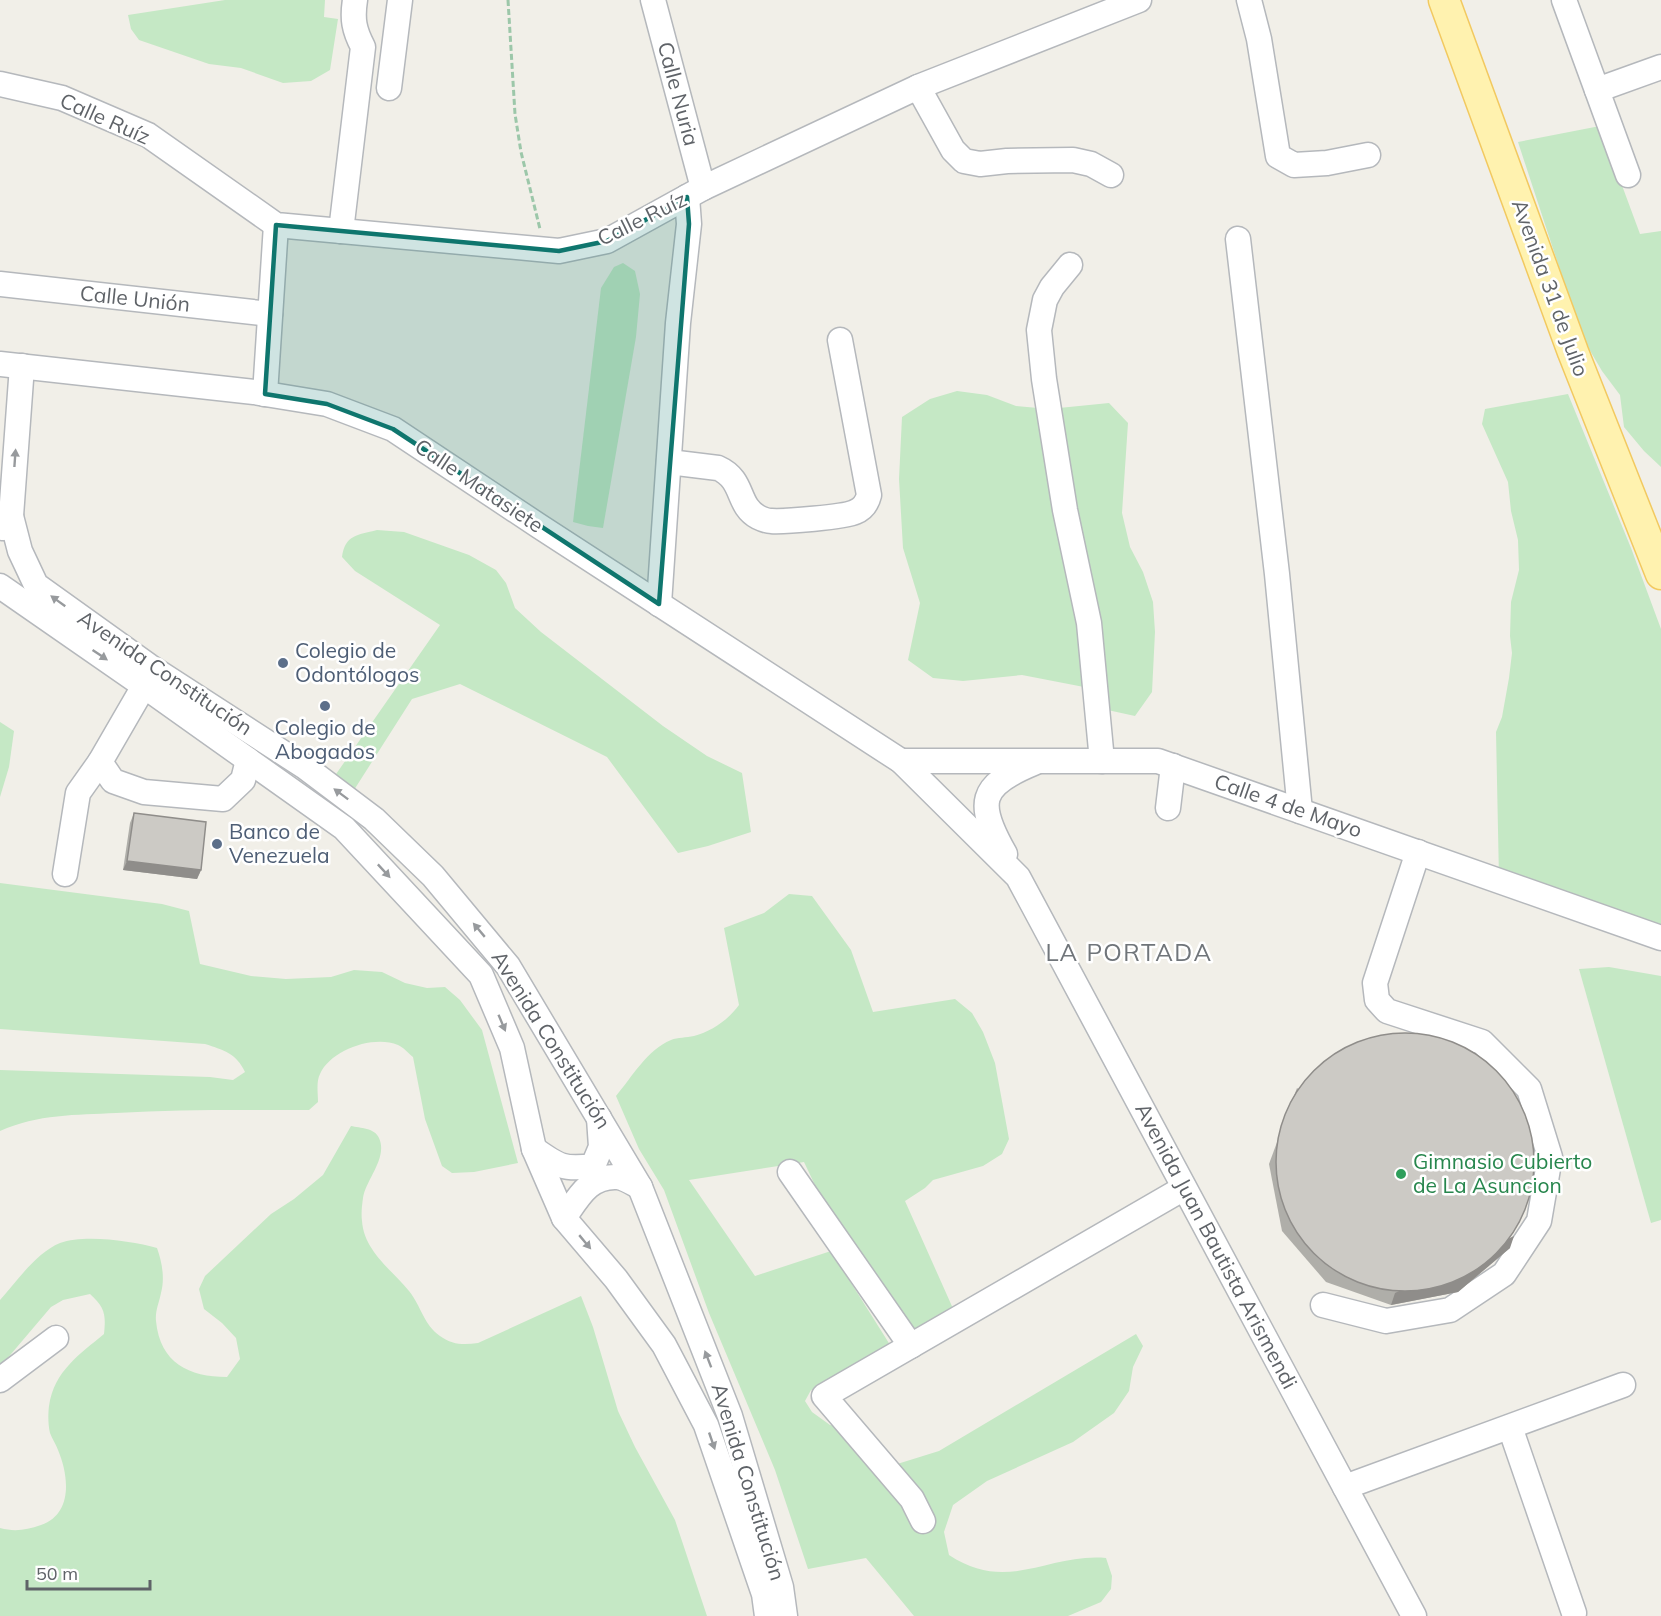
<svg xmlns="http://www.w3.org/2000/svg" width="1661" height="1616" font-family="Mulish,sans-serif">
<rect width="100%" height="100%" fill="#f1efe8"/>
<g fill="#c5e8c5">
<path d="M225 0H325L324 17 338 19 330 70 311 81 283 83 241 68 209 64 139 40 131 29 128 15Z"/>
<path d="M1600 126 1640 234 1661 231V467L1644 451 1624 427 1620 395 1602 371 1582 337 1518 142Z"/>
<path d="M623 263 635 271 640 294 636 337 603 528 588 526 573 522 601 288 614 267Z"/>
<path d="M957 391 987 395 1016 406 1049 409 1109 403 1128 423 1122 513 1130 547 1143 572 1153 602 1155 632 1152 692 1135 716 1103 709 1084 687 1022 675 963 681 933 678 908 660 920 603 903 548 899 479 902 417 930 399Z"/>
<path d="M1568 394 1631 548 1661 629V926L1499 879 1496 732 1502 717 1509 678 1512 653 1510 636 1511 602 1519 570 1518 540 1511 511 1508 482 1482 424 1485 409Z"/>
<path d="M377 530 404 532 469 555 496 570 506 583 515 608 541 632 663 726 707 756 742 773 751 832 708 846 678 853 607 757 460 684 412 699 354 790 334 777 440 625 355 571 342 557C345 535 357 535 377 530Z"/>
<path d="M0 722 14 731 9 767 0 797Z"/>
<path d="M0 883 162 904 189 911 200 964 251 976 286 979 331 977 354 970 382 972 405 983 427 988 445 987 460 1000 482 1030 518 1163 474 1172 452 1173 442 1166 425 1119 413 1057C408 1053 403 1047 398 1045 373 1035 331 1050 320 1074 316 1081 318 1094 318 1102L309 1110C244 1110 181 1109 116 1113 76 1115 38 1114 0 1131V1070L210 1077 233 1080 245 1072C237 1054 224 1050 205 1044L0 1029Z"/>
<path d="M789 894 812 896 851 950 873 1012 955 999 972 1013 983 1032 995 1063 1009 1139 1002 1154 983 1166 933 1180 925 1188 905 1201 955 1313 909 1333 823 1202 804 1162 689 1180 755 1276 831 1251 892 1348 826 1386 811 1390 805 1401 812 1412 830 1425 846 1427 894 1465 939 1451 1136 1334 1143 1346 1133 1367 1129 1391 1114 1413 1073 1442 987 1481 953 1505 944 1532 949 1555C1008 1594 1048 1553 1106 1558L1112 1576 1111 1589 1101 1602 1068 1616H914L866 1558 808 1569 775 1470 709 1313 664 1190 639 1149 616 1096C632 1077 647 1050 671 1040 678 1037 686 1038 694 1036 712 1031 728 1020 739 1005L724 928 764 913Z"/>
<path d="M1609 967 1661 976V1220L1651 1223 1579 969Z"/>
<path d="M351 1126C360 1128 375 1128 379 1138 388 1158 366 1179 363 1198 362 1205 361 1214 362 1221 364 1251 392 1270 409 1291 421 1306 424 1325 440 1336 452 1345 464 1345 478 1343L581 1296 593 1327 618 1411 635 1447 675 1520 707 1616H0V1528C15 1532 26 1530 41 1525 73 1514 69 1476 58 1450 56 1444 52 1439 50 1433 48 1425 48 1414 49 1406 54 1371 80 1354 104 1334 106 1314 105 1308 90 1294L63 1300 51 1307 0 1367V1300C17 1281 36 1253 60 1243 85 1234 132 1241 157 1248 162 1262 165 1278 161 1293 159 1303 155 1311 156 1321 160 1363 189 1377 227 1377L240 1359 236 1338 222 1323 204 1309 199 1289 205 1276 271 1214 294 1199 323 1175Z"/>
</g>
<g fill="none" stroke-linecap="round" stroke-linejoin="round">
<g stroke="#b5b8bc" stroke-width="27">
<g id="minor">
<path d="M653 0 703 188"/>
<path d="M1249 0 1259 39 1278 156 1294 165 1327 163 1368 155"/>
<path d="M1564 0 1628 175"/>
<path d="M0 84 62 98 148 135 276 225 559 251 607 241 703 188 918 87 1139 0"/>
<path d="M918 87 953 150 964 161 980 164 1007 161 1073 160 1091 164 1111 175"/>
<path d="M389 88 400 0"/>
<path d="M1597 90 1661 67"/>
<path d="M341 231 363 47C354 30 352 19 355 0"/>
<path d="M1238 239 1277 574 1300 811"/>
<path d="M1070 265 1052 287 1045 300 1039 330 1044 379 1065 510 1089 623 1102 761"/>
<path d="M0 284 270 314"/>
<path d="M0 364 254 392 327 404 393 429 539 526 901 761 1018 877 1414 1616"/>
<path d="M265 394 276 225"/>
<path d="M669 462 718 468C745 480 736 505 758 517 762 519 767 521 771 521 783 522 845 517 855 512 863 509 867 503 869 495L840 340"/>
<path d="M11 516 20 551 36 585 149 666 305 767 374 819 433 876 508 966 640 1187 730 1416 781 1587 785 1616"/>
<path d="M3 528 11 516 22 366"/>
<path d="M0 586 144 686 344 828 481 975 512 1048 534 1149 564 1218 616 1279 664 1345 706 1425 764 1594 767 1616"/>
<path d="M659 604 678 323 689 224 687 197"/>
<path d="M144 686 100 762 113 781 144 792 223 799 243 780 248 760"/>
<path d="M901 761H1158L1661 938"/>
<path d="M1168 808 1173 766"/>
<path d="M1005 854C976 803 978 786 1034 763"/>
<path d="M65 874 78 793 100 762"/>
<path d="M534 1149C558 1166 563 1170 593 1166L601 1147 599 1118"/>
<path d="M790 1172 911 1346"/>
<path d="M564 1218C578 1198 589 1175 618 1177 625 1178 634 1184 640 1187"/>
<path d="M1323 1305 1386 1321 1450 1310 1504 1274 1539 1221 1550 1157 1529 1089 1482 1042 1387 1011 1377 1000 1375 983 1418 852"/>
<path d="M0 1380 56 1338"/>
<path d="M1510 1427 1574 1613"/>
<path d="M1345 1487 1623 1385"/>
<path d="M923 1521 912 1499 824 1396 1184 1188"/>
</g>
</g>
<g stroke="#f2c960" stroke-width="33">
<path id="major" d="M1444 0 1573 352 1661 574"/>
</g>
<path stroke="#9cc7a9" stroke-width="3" stroke-dasharray="6 3" stroke-linecap="butt" d="M508 0 515 114 521 152 540 229"/>
<use href="#minor" stroke="#fff" stroke-width="24"/>
<use href="#major" stroke="#fff2af" stroke-width="30"/>
</g>
<g fill="#afaea9">
<path d="M134 813 201 870 197 879 123 870 130 823Z"/>
<path d="M1297 1088 1510 1248 1458 1292 1391 1305 1326 1282 1282 1231 1269 1164Z"/>
</g>
<g fill="#8f8d8a">
<path d="M127 861 201 870 197 879 123 870Z"/>
<path d="M1514 1236 1510 1248 1458 1292 1391 1305 1395 1293Z"/>
</g>
<g fill="#cccac5" stroke="#8f8d8a" stroke-width="1.5">
<path d="M134 813 206 822 201 870 127 861Z"/>
<circle cx="1405" cy="1162" r="129"/>
</g>
<defs><path id="oneway-solid" d="M-6-.8H1V-3.2L6.5 0L1 3.2V.8H-6Z" transform="scale(1.5)"/></defs>
<g fill="#979a9d">
<use href="#oneway-solid" transform="translate(15 458) rotate(-86)"/>
<use href="#oneway-solid" transform="translate(58 601) rotate(-144)"/>
<use href="#oneway-solid" transform="translate(100 655) rotate(34)"/>
<use href="#oneway-solid" transform="translate(341 794) rotate(-143)"/>
<use href="#oneway-solid" transform="translate(384 871) rotate(47)"/>
<use href="#oneway-solid" transform="translate(479 930) rotate(-130)"/>
<use href="#oneway-solid" transform="translate(502 1023) rotate(67)"/>
<use href="#oneway-solid" transform="translate(585 1242) rotate(50)"/>
<use href="#oneway-solid" transform="translate(708 1359) rotate(-111)"/>
<use href="#oneway-solid" transform="translate(712 1441) rotate(71)"/>
</g>
<path fill="#0f766e" fill-opacity="0.2" stroke="#0f766e" stroke-width="4.5" stroke-linejoin="round" d="M687 197 689 224 659 604 393 429 327 404 265 394 276 225 559 251 607 241Z"/>
<g fill="#5c6f8a" stroke="#fff" stroke-width="2">
<circle cx="283" cy="663" r="6"/>
<circle cx="325" cy="706" r="6"/>
<circle cx="217" cy="844" r="6"/>
</g>
<circle fill="#2e9e5b" stroke="#fff" stroke-width="2" cx="1401" cy="1174" r="6"/>
<g text-anchor="middle" stroke-width="5" stroke-linejoin="round" paint-order="stroke">
<g font-size="21" fill="#5f6368" stroke="#fff">
<text transform="translate(678 94) rotate(75)" y="7">Calle Nuria</text>
<text transform="translate(105 119) rotate(24)" y="7">Calle Ruíz</text>
<text transform="translate(642 219) rotate(-26)" y="7">Calle Ruíz</text>
<text transform="translate(1550 288) rotate(70)" y="7">Avenida 31 de Julio</text>
<text transform="translate(135 299) rotate(6)" y="7">Calle Unión</text>
<text transform="translate(479 486) rotate(34)" y="7">Calle Matasiete</text>
<text transform="translate(165 673) rotate(34)" y="7">Avenida Constitución</text>
<text transform="translate(1288 806) rotate(19)" y="7">Calle 4 de Mayo</text>
<text transform="translate(551 1040) rotate(58)" y="7">Avenida Constitución</text>
<text transform="translate(1216 1246) rotate(62)" y="7">Avenida Juan Bautista Arismendi</text>
<text transform="translate(748 1482) rotate(73)" y="7">Avenida Constitución</text>
</g>
<g font-size="21" fill="#4e5e75" stroke="#fff" text-anchor="start">
<text x="295" y="658">Colegio de<tspan x="295" dy="24">Odontólogos</tspan></text>
<text x="325" y="735" text-anchor="middle">Colegio de<tspan x="325" dy="24">Abogados</tspan></text>
<text x="229" y="839">Banco de<tspan x="229" dy="24">Venezuela</tspan></text>
</g>
<g font-size="21" fill="#27864d" stroke="#fff" text-anchor="start">
<text x="1413" y="1169">Gimnasio Cubierto<tspan x="1413" dy="24">de La Asuncion</tspan></text>
</g>
<g font-size="24" letter-spacing="1.5" fill="#70757a" stroke="#fff">
<text x="1129" y="961">LA PORTADA</text>
</g>
</g>
<path d="M27 1580v9h123v-9" fill="none" stroke="#5f6368" stroke-width="3"/>
<text x="36" y="1580" font-size="18" fill="#5f6368" stroke="#ffffff" stroke-width="4.5" paint-order="stroke">50 m</text>
</svg>
